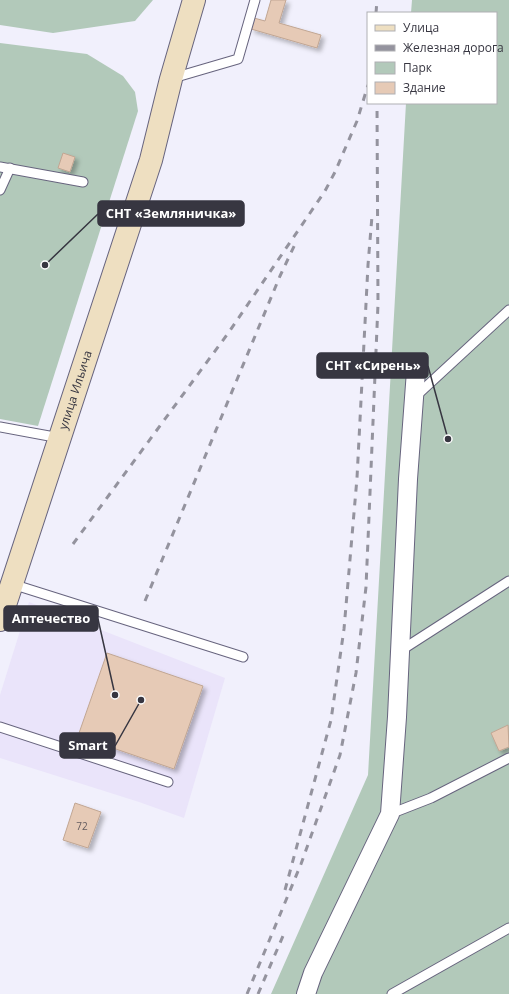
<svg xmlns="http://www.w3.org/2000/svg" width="509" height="994" font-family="'Open Sans',sans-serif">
<defs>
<filter id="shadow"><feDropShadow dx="3.5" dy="3.5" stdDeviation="2" flood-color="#0004"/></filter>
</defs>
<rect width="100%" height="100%" fill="#f1f0fc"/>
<path fill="#eae4fa" d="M29 602 225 678 184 818 139 802 0 758V695Z"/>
<g fill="#b2c9ba">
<path d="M0 0H153L135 21 53 33 0 25Z"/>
<path d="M412 0H509V994H271L368 775 406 103H496V13H411Z"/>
<path d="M0 43 87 54 123 76 135 92 138 111 38 426 0 419Z"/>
</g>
<g fill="#e6cab6" stroke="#c1a693" filter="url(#shadow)">
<path d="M271 0H286L279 23 321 35 317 48 251 29 254 18 265 21Z"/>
<path d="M63 153 75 157 70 172 58 168Z"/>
<path d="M107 653 203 686 174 769 78 736Z"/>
<path d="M508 725 509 747 499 751 491 733Z"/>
<path d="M75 803 101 812 88 848 63 840Z"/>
</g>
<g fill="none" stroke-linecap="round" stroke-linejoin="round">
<g stroke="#67647e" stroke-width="11">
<g id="service">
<path d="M173 78 238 59 255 0"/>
<path d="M0 167 83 182"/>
<path d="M0 190 10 168"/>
<path d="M416 396 509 310"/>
<path d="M0 427 60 438"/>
<path d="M12 584 243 657"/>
<path d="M400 651 509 581"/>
<path d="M0 727 168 782"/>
<path d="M390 814 431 798 509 758"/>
<path d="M392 994 509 928"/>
</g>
</g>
<g stroke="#67647e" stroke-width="20">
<path id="minor" d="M306 994 313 973 390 814 397 717 408 479 416 371"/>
</g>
<g stroke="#67647e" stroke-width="24">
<g id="secondary">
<path id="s1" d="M0 620 151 160 171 79 194 0"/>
</g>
</g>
<use href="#service" stroke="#fff" stroke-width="9"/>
<use href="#minor" stroke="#fff" stroke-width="18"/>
<use href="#secondary" stroke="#eedfc1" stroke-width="22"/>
<g stroke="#94939e" stroke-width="3" stroke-dasharray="7 7" stroke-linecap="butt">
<path d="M376 13 377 0"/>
<path d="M73 544 229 332 325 191 335 172 357 121 368 85"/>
<path d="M145 601 280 276 297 240"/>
<path d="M285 890 331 720 344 629 357 478 368 265 372 216"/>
<path d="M247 994 301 864 340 755 356 673 366 587 378 304 377 103"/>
<path d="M258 994 283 936"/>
</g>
</g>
<g text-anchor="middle" stroke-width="3" stroke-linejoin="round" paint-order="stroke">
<g font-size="10" fill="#635b5e">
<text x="82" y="830">72</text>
</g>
<g font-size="12" fill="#373641" stroke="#fff">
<text dy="4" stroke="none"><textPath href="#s1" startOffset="242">улица Ильича</textPath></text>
</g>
</g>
<path fill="none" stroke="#373641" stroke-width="1.5" d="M45 265L98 214M448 439L428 366M115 695L98 619M141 700L115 746"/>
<g fill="#373641" stroke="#fff" stroke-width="1.5">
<circle cx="45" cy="265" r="4"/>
<circle cx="448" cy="439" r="4"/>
<circle cx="115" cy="695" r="4"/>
<circle cx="141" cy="700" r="4"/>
</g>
<g fill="#373641" stroke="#373641" stroke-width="1.5">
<rect x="98" y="201" width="146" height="25" rx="4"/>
<rect x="317" y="353" width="111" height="25" rx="4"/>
<rect x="4" y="606" width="94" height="25" rx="4"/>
<rect x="60" y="733" width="55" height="25" rx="4"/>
</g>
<g font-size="13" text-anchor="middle" font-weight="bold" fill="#fff">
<text x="171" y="218">СНТ «Земляничка»</text>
<text x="373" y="370">СНТ «Сирень»</text>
<text x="51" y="623">Аптечество</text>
<text x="88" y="750">Smart</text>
</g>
<rect x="367" y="12" width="130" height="92" fill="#ffffff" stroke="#afafb3"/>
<rect x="375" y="25" width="20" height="6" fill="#eedfc1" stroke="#afafb3"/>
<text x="403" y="32" font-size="12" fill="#373641">Улица</text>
<rect x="375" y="45" width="20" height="6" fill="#94939e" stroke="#afafb3"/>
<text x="403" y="52" font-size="12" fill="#373641">Железная дорога</text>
<rect x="375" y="62" width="20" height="12" fill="#b2c9ba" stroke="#afafb3"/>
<text x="403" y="72" font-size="12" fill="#373641">Парк</text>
<rect x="375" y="82" width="20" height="12" fill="#e6cab6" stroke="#afafb3"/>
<text x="403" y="92" font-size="12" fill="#373641">Здание</text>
</svg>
